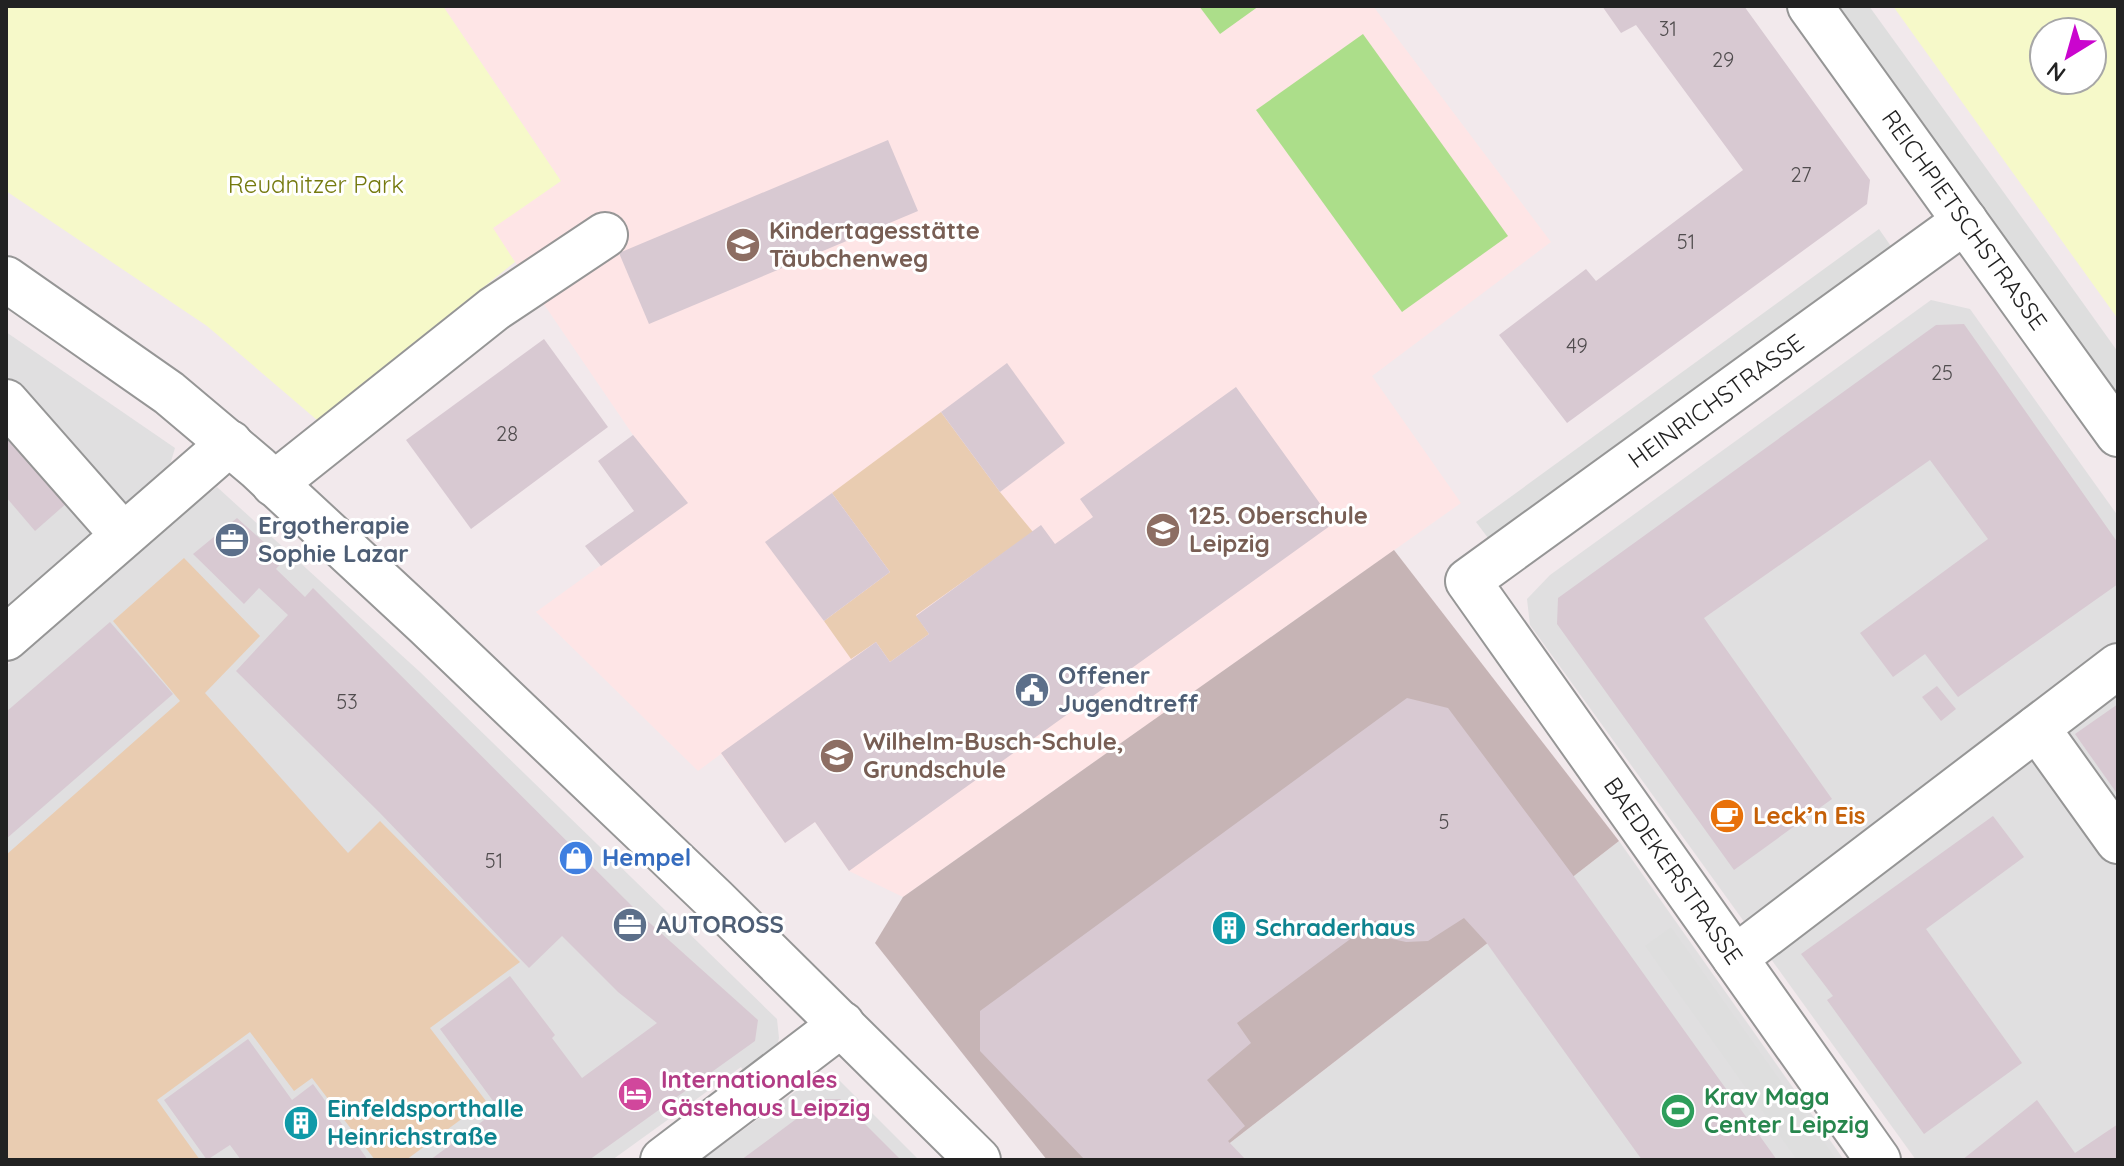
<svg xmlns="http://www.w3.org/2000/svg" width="2124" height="1166" font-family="Quicksand,sans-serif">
<rect width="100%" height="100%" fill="#f2e9ec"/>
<g fill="#e0dfe0">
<path d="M1931 300 1970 309 2118 516V1160H1916L1530 625 1527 599 1550 575Z"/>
<path d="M6 332 175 448 169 468 6 611Z"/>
<path d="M217 487 420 672 777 1019 779 1038 776 1052 749 1080 741 1067 612 1160H6V666L174 520Z"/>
<path d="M1619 841 1844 1160H1208Z"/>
<path d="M820 1081H840L919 1160H702L800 1088Z"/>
</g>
<path fill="#fee5e6" d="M443 6H1373L1551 242 1372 376 1461 503 903 897 849 871 815 822 785 843 721 754 698 771 536 612 687 503 633 435 492 228 561 181Z"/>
<path fill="#c6b4b5" d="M1394 550 1619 841 1208 1160H1047L875 943 903 897Z"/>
<g fill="#e9ccb1">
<path d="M941 412 1000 492 1033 532 916 615 929 634 890 662 876 642 851 659 824 621 890 572 832 493Z"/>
<path d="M184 558 260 636 205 693 348 853 380 821 520 962 430 1028 486 1101 406 1160H375L312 1078 294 1091 250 1032 157 1100 200 1160H6V855L180 701 113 621Z"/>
</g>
<g fill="#f6f9c9" fill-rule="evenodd">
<path d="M6 6H443L561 181 493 228 515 262 317 420 207 326 6 191Z"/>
<path d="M1893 6H2118V319ZM2044 32H2092V80H2044Z"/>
</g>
<g fill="#acde8a">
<path d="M1199 6H1259L1220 34Z"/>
<path d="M1363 34 1508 236 1402 312 1256 110Z"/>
</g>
<g fill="#dedede">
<path d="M1822 6H1869L2015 208 2118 352V418Z"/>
<path d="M1879 229 1897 255 1494 546 1476 522Z"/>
<path d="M1671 927 1837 1160H1797L1645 946Z"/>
</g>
<g fill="#d8c9d2">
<path d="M1602 6H1744L1870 180 1867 204 1567 423 1499 335 1586 269 1596 281 1743 170 1636 25 1621 33Z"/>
<path d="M888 140 918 211 649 324 619 253Z"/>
<path d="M1964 324 2118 543V584L1958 697 1925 654 1893 677 1860 633 1988 539 1930 460 1704 618 1832 799 1734 870 1557 624 1558 598 1936 325Z"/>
<path d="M544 339 608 427 471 529 406 440Z"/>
<path d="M1007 363 1065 443 1000 492 941 412Z"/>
<path d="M1236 387 1334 523 849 871 815 822 785 843 721 753 876 642 890 662 929 634 916 616 1041 525 1055 544 1093 517 1080 499Z"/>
<path d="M6 430 68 502 35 531 6 497Z"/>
<path d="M633 435 688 503 601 566 585 546 634 511 598 461Z"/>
<path d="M832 493 890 572 824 621 765 542Z"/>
<path d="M237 518 284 560 276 569 305 597 313 588 642 916 758 1020 755 1041 589 1160H430L499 1109 440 1029 510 976 555 1035 552 1038 582 1078 657 1023 618 992 562 936 529 968 379 812 236 671 288 615 259 588 244 604 193 554Z"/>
<path d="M110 622 173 694 6 839V712Z"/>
<path d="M1937 686 1956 709 1941 721 1922 697Z"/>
<path d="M1407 698 1448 708 1575 878 1777 1160H1642L1486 942 1464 918 1428 941 1406 942 1383 937 1376 920 1237 1023 1251 1043 1207 1080 1245 1126 1228 1141 1246 1160H1085L980 1051V1011Z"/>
<path d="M2118 704V795L2075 734Z"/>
<path d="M1993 816 2024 857 1926 929 2022 1063 1924 1134 1827 1000 1833 996 1801 954Z"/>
<path d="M248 1039 292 1100 313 1084 368 1160H241L230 1145 207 1160 164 1100Z"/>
<path d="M823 1099H840L901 1160H741Z"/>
<path d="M2037 1100 2075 1153 2118 1124V1160H1962Z"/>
</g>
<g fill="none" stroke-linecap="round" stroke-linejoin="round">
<g stroke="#969696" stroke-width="48">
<g id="minor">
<path id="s1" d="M1810 6 2118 434"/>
<path d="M6 279 169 393 258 468 426 624 715 900 978 1160"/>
<path d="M6 402 123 535"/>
<path d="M274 484 494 309 605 235"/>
<path d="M6 638 230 443"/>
<path d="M2037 728 2118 841"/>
<path d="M1735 958 2118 666"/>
<path d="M663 1160 842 1024"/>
<path id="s2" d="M1878 1160 1468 581 1965 221"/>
</g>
</g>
<use href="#minor" stroke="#fff" stroke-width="44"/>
</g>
<defs>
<g id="school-disc" transform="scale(1.8)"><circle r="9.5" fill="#8d6e63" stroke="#fff"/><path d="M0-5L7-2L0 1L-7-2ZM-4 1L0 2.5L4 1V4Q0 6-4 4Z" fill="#fff"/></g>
<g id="office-disc" transform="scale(1.8)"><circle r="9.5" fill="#5c6f8a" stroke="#fff"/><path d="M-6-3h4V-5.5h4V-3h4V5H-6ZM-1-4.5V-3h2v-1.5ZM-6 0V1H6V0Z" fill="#fff"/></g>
<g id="civic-disc" transform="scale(1.8)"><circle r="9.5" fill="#5c6f8a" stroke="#fff"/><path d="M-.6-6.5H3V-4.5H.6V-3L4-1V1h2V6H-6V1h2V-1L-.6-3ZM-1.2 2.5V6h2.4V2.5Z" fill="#fff"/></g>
<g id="cafe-disc" transform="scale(1.8)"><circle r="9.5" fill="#e8710a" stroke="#fff"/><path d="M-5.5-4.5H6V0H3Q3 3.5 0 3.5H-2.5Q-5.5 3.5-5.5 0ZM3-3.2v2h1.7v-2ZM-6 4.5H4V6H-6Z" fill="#fff"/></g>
<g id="shop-disc" transform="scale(1.8)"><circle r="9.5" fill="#3f7fe0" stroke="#fff"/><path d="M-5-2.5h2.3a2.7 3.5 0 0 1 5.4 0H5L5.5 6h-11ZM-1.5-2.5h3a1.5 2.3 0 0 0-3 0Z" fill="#fff"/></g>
<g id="building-disc" transform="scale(1.8)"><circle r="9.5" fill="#0f9aa8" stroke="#fff"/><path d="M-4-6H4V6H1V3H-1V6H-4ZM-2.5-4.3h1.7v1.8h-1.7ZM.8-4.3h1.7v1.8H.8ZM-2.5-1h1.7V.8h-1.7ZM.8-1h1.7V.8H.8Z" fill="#fff"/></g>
<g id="hotel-disc" transform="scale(1.8)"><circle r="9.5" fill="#d1479c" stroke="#fff"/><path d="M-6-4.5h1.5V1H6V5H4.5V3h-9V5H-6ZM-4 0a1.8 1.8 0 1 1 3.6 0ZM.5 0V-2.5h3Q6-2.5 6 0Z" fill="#fff"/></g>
<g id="stadium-disc" transform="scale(1.8)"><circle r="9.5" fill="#2e9e5b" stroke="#fff"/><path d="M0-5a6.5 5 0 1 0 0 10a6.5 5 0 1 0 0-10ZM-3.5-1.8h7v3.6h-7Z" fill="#fff"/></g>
</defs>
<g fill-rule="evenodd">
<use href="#school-disc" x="743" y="245"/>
<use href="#school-disc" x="1163" y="530"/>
<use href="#office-disc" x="232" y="540"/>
<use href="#civic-disc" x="1032" y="690"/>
<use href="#school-disc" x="837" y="756"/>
<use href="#cafe-disc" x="1727" y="816"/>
<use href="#shop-disc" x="576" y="858"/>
<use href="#office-disc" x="630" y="925"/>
<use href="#building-disc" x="1229" y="928"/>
<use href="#hotel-disc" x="635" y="1094"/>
<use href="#stadium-disc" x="1678" y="1111"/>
<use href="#building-disc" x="301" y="1123"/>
</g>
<g text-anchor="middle" stroke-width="6" stroke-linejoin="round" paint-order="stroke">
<g font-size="20" fill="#504c4e">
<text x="1668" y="36">31</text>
<text x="1723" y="67">29</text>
<text x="1801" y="182">27</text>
<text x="1686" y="249">51</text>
<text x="1577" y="353">49</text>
<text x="1942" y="380">25</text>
<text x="507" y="441">28</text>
<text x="347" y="709">53</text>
<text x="1444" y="829">5</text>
<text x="494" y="868">51</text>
</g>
<g font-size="24" fill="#757a0f" stroke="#fff">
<text x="316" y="193">Reudnitzer Park</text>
</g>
<g font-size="24" fill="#222" stroke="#fff">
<text dy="8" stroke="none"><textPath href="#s1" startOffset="264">REICHPIETSCHSTRASSE</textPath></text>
<text dy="8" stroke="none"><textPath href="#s2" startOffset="1016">HEINRICHSTRASSE</textPath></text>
<text transform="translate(1673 871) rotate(55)" y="8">BAEDEKERSTRASSE</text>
</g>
<g font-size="24" font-weight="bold" fill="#785e54" stroke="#fff" text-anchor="start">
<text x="769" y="239">Kindertagesstätte<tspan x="769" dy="28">Täubchenweg</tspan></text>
<text x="1189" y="524">125. Oberschule<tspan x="1189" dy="28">Leipzig</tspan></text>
<text x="863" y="750">Wilhelm-Busch-Schule,<tspan x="863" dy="28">Grundschule</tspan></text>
</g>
<g font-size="24" font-weight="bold" fill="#4e5e75" stroke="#fff" text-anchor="start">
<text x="258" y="534">Ergotherapie<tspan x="258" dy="28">Sophie Lazar</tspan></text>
<text x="1058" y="684">Offener<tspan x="1058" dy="28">Jugendtreff</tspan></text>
<text x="656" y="933">AUTOROSS</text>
</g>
<g font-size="24" font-weight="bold" fill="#c56008" stroke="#fff" text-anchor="start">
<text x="1753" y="824">Leck’n Eis</text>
</g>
<g font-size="24" font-weight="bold" fill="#366cbe" stroke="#fff" text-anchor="start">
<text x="602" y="866">Hempel</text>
</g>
<g font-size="24" font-weight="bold" fill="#0d838f" stroke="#fff" text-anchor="start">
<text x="1255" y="936">Schraderhaus</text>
<text x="327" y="1117">Einfeldsporthalle<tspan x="327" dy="28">Heinrichstraße</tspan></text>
</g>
<g font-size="24" font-weight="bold" fill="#b23c85" stroke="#fff" text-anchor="start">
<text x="661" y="1088">Internationales<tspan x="661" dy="28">Gästehaus Leipzig</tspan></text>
</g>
<g font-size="24" font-weight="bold" fill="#27864d" stroke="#fff" text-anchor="start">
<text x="1704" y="1105">Krav Maga<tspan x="1704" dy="28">Center Leipzig</tspan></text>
</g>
</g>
<rect width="2124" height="1166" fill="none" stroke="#222222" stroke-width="16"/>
<g transform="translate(2068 56) rotate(217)"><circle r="38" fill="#ffffff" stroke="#a7a7a7" stroke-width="2"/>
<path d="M0-6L14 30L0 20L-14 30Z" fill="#ca05ce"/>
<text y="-12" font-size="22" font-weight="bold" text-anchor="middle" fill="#222222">N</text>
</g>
</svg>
